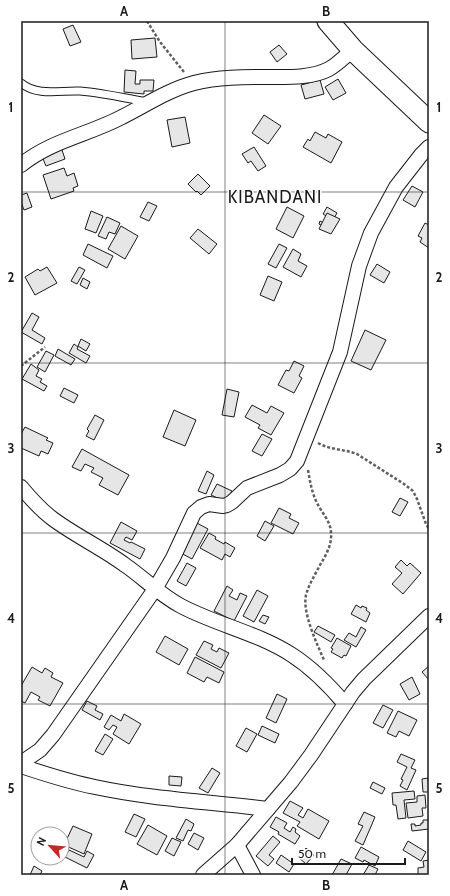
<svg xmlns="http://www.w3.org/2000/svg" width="450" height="896" font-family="Cabin,sans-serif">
<rect width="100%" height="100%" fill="#fff"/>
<g fill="#e6e6e6" stroke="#1a1a1a">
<path d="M73 25 81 42 70 46 63 29Z"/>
<path d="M155 38 157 57 132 59 131 40Z"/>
<path d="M279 45 287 54 277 62 270 52Z"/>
<path d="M125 70 136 71 135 84H140V80H154L153 91H144V94L124 92Z"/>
<path d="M338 79 346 93 333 100 325 87Z"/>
<path d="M320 80 324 94 305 99 301 85Z"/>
<path d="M264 115 281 126 268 144 252 133Z"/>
<path d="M185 117 190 143 172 147 167 120Z"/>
<path d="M315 132 326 138 328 134 342 142 331 163 303 147 308 139 310 141Z"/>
<path d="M61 147 65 159 46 166 41 154Z"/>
<path d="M254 147 266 166 258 171 251 161 248 163 242 154Z"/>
<path d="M64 168 67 176 74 173 78 186 73 188 74 191 51 199 43 175Z"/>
<path d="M198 174 210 186 201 195 197 191 196 192 188 184Z"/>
<path d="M412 186 423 192 415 207 403 200Z"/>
<path d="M27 193 32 207 24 210 21 202V195Z"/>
<path d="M148 202 157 206 149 221 140 217Z"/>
<path d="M287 207 304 216 293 238 276 229Z"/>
<path d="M327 207 337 213 328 229 319 224 320 221 324 223 328 217 323 214Z"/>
<path d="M91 211 103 216 96 233 85 229Z"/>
<path d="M327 213 340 219 331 234 319 229Z"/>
<path d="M107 217 120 223 115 234 109 232 106 239 98 236Z"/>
<path d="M425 223 429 225V248L420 242 422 238 418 236Z"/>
<path d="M121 226 138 236 125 259 108 249Z"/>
<path d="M198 229 217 244 209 254 190 238Z"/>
<path d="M88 244 113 256 107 268 83 255Z"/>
<path d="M279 244 287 248 276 268 268 264Z"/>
<path d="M293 249 301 254 298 261 307 266 301 277 283 267Z"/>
<path d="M377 264 390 272 384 283 370 275Z"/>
<path d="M47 267 57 283 35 295 25 277 38 269 40 271Z"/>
<path d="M79 267 85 270 77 284 71 281Z"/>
<path d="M268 276 282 282 274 301 260 295Z"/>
<path d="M83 278 90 282 87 289 80 285Z"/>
<path d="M32 313 39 317 32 330 45 338 42 344 21 332Z"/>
<path d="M365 330 386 340 371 370 351 361Z"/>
<path d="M81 339 90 344 86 351 78 346Z"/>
<path d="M74 344 78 347 77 349 90 356 86 363 69 353Z"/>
<path d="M58 349 75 359 71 365 55 356Z"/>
<path d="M46 351 54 355 45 372 37 367Z"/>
<path d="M294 361 304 366 299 376 302 378 294 393 278 385 286 370 289 371Z"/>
<path d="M31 364 39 370 36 376 42 379 40 382 47 386 44 391 22 379Z"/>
<path d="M64 388 78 395 74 403 60 396Z"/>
<path d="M227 389 239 392 234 417 222 415Z"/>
<path d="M252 405 267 413 271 406 284 413 271 435 258 428 260 425 245 417Z"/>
<path d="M174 410 196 420 185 446 163 437Z"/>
<path d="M95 415 104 420 94 440 86 436 89 431 87 429Z"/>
<path d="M25 427 48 438 46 440 53 443 48 454 41 451 39 456 21 448V434Z"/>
<path d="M262 434 272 439 262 456 252 451Z"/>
<path d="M82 449 129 475 118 495 99 485 103 478 91 472 94 468 85 464 81 471 72 467Z"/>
<path d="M207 471 214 475 206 494 198 491Z"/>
<path d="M217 484 232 491 226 502 211 495Z"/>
<path d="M400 498 408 502 400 516 392 512Z"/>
<path d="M279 508 291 514 289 518 299 523 293 534 271 523Z"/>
<path d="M265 521 274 526 265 541 257 536Z"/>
<path d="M121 522 137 531 132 540 126 537 124 540 130 543 131 542 145 549 140 559 110 543Z"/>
<path d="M195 522 208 529 192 559 179 552Z"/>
<path d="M209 533 216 537 215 539 224 544 225 542 235 548 230 557 225 554 222 560 200 548Z"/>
<path d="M401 560 407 566 410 563 421 573 403 594 392 584 402 573 395 567Z"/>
<path d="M187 563 196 568 186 586 177 581Z"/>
<path d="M227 586 233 590 229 596 237 600 240 593 247 596 234 621 214 611Z"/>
<path d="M257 590 268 596 254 622 243 616Z"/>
<path d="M356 605 361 608 362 606 367 608 366 610 370 613 366 622 351 614Z"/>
<path d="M263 615 269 617 265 624 259 621Z"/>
<path d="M318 626 335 635 331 642 314 632Z"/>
<path d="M361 627 366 630 356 647 344 640 349 633 356 637Z"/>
<path d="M165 636 188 649 179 665 156 652Z"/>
<path d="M337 638 351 646 346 656 344 655 342 658 331 652 333 649 331 648Z"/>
<path d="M204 641 213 645 211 649 217 652 219 648 229 653 221 668 196 655Z"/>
<path d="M195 657 224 672 219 683 207 677 204 682 187 673Z"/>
<path d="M429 666V680L422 672Z"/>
<path d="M32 667 42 673 45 668 53 673 51 677 63 683 50 706 38 700 40 697 31 692 25 703 21 701V686Z"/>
<path d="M412 677 420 694 409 700 400 684Z"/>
<path d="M277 694 287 699 276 723 266 718Z"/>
<path d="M87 701 97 706 95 710 103 714 100 720 82 710Z"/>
<path d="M383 705 393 710 383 728 373 723Z"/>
<path d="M398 711 417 720 409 736 399 731 396 737 387 733Z"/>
<path d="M124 714 141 724 129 744 113 734 117 727 113 725 109 730 104 727 111 715 121 721Z"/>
<path d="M262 726 279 734 275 743 258 735Z"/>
<path d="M246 728 257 734 247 752 236 746Z"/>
<path d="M105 734 113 739 103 755 95 751Z"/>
<path d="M401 754 415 760 411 768 416 770 407 790 400 786 403 780 401 779 407 767 397 762Z"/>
<path d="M212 768 220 773 208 793 199 788Z"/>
<path d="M169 776 182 777 181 786 169 785Z"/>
<path d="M428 778 429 792H423L422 779Z"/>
<path d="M373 782 385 788 382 794 370 788Z"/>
<path d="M414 791 415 799 404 800 406 818 398 819 396 805H393L392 793Z"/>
<path d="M425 795 426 808H422L423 816 408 818 406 803 417 802V796Z"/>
<path d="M290 801 303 808 298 815 303 818 308 809 329 821 319 839 297 826 300 822 283 813Z"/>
<path d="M364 812 375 817 363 845 355 841 363 826 358 824Z"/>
<path d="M134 814 145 819 136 837 125 832Z"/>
<path d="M276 817 287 823 284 828 290 832 293 827 296 829 295 832 300 836 295 844 278 834 279 832 270 827Z"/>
<path d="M186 819 194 824 191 831 188 830 183 841 176 838Z"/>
<path d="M423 820H429V829L412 831 411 824H415V826L421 825V823H423Z"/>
<path d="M148 825 167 836 157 855 137 844Z"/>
<path d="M73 826 92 834 84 854 64 845Z"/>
<path d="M194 833 204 838 198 850 188 844Z"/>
<path d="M273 836 280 842 269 855 274 859 268 866 256 856Z"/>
<path d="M172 838 181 842 174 856 165 851Z"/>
<path d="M408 841 426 852 421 861 403 850Z"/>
<path d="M361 847 379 857 375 866 364 860 363 862 355 858Z"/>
<path d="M306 848 314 855 306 864 298 857Z"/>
<path d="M69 850 84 857 87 851 94 855 87 868 65 857Z"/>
<path d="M281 855 294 864 289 872 276 863Z"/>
<path d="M341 859 352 864 346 875H332Z"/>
<path d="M429 860V875H418V868L424 867 423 861Z"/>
<path d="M369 865 378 869 375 875H363Z"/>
<path d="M34 866 42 871 40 875H30Z"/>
</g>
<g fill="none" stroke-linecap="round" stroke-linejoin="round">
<g stroke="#1a1a1a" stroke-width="9">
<path id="service" d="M21 83C38 97 61 90 80 91 103 93 125 98 147 102"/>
</g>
<g stroke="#1a1a1a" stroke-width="16">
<g id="minor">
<path d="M21 165C52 140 88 135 122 117 146 105 168 90 194 83 218 77 244 77 269 77 288 77 312 78 329 69 338 64 345 56 353 50"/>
<path d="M21 487C31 499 41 510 53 519 76 536 102 548 125 565 144 578 160 595 181 606 217 625 258 633 292 655 312 668 329 685 345 704"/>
<path d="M21 763 40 750 53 735 155 589 173 558 194 513 201 507 209 504 223 506 227 505 232 502 247 488 280 475 290 469 297 461 340 352 359 266 371 233 396 187 421 155 429 147"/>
<path d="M21 766C45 774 70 782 95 787 151 799 210 802 268 809"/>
<path d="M237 845 253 875"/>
<path d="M203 875 237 845 291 782 311 755 353 692 364 679 429 616"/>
</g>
</g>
<g stroke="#1a1a1a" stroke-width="23">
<path id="primary" d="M328 21 353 50 429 122"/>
</g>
<g stroke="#5f5f5f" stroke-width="2.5" stroke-dasharray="3 2" stroke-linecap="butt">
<path d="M147 21 160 42 184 72"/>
<path d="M21 366 45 347"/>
<path d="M318 443C330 450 344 449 357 454L404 484 413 491 417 499 426 524 429 529"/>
<path d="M308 470C310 482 312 493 317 503 322 513 331 522 331 533 332 545 326 555 320 565 315 575 309 584 306 595 302 612 317 644 324 660"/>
</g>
<use href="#service" stroke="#fff" stroke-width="7"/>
<use href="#minor" stroke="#fff" stroke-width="14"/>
<use href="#primary" stroke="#fff" stroke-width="21"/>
</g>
<path fill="none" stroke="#1a1a1a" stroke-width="1" stroke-opacity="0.55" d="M225 21V875M21 192H429M21 363H429M21 533H429M21 704H429"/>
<g text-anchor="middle" stroke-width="3" stroke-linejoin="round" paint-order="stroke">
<g font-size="17" letter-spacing="1" fill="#1a1a1a" stroke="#fff">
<text x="275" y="203">KIBANDANI</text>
</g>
</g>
<rect width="450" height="896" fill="none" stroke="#ffffff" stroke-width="44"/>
<g transform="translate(50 846) rotate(297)"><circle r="19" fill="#ffffff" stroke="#a3a3a3"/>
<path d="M0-3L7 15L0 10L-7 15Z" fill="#c62828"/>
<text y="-6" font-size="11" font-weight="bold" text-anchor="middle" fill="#1a1a1a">N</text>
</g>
<path d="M292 858v6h113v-6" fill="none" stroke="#1a1a1a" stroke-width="2"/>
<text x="298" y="858" font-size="12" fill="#1a1a1a" stroke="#ffffff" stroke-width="3" paint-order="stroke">50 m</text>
<rect x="22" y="22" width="406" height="852" fill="none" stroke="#1a1a1a" stroke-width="1.5"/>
<g font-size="13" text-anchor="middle" font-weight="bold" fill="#1a1a1a">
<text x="124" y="16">A</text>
<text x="326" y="16">B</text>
<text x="11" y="112">1</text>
<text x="439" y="112">1</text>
<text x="11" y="282">2</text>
<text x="439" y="282">2</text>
<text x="11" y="453">3</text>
<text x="439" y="453">3</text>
<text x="11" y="623">4</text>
<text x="439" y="623">4</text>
<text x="11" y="793">5</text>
<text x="439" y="793">5</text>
<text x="124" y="890">A</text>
<text x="326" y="890">B</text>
</g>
</svg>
